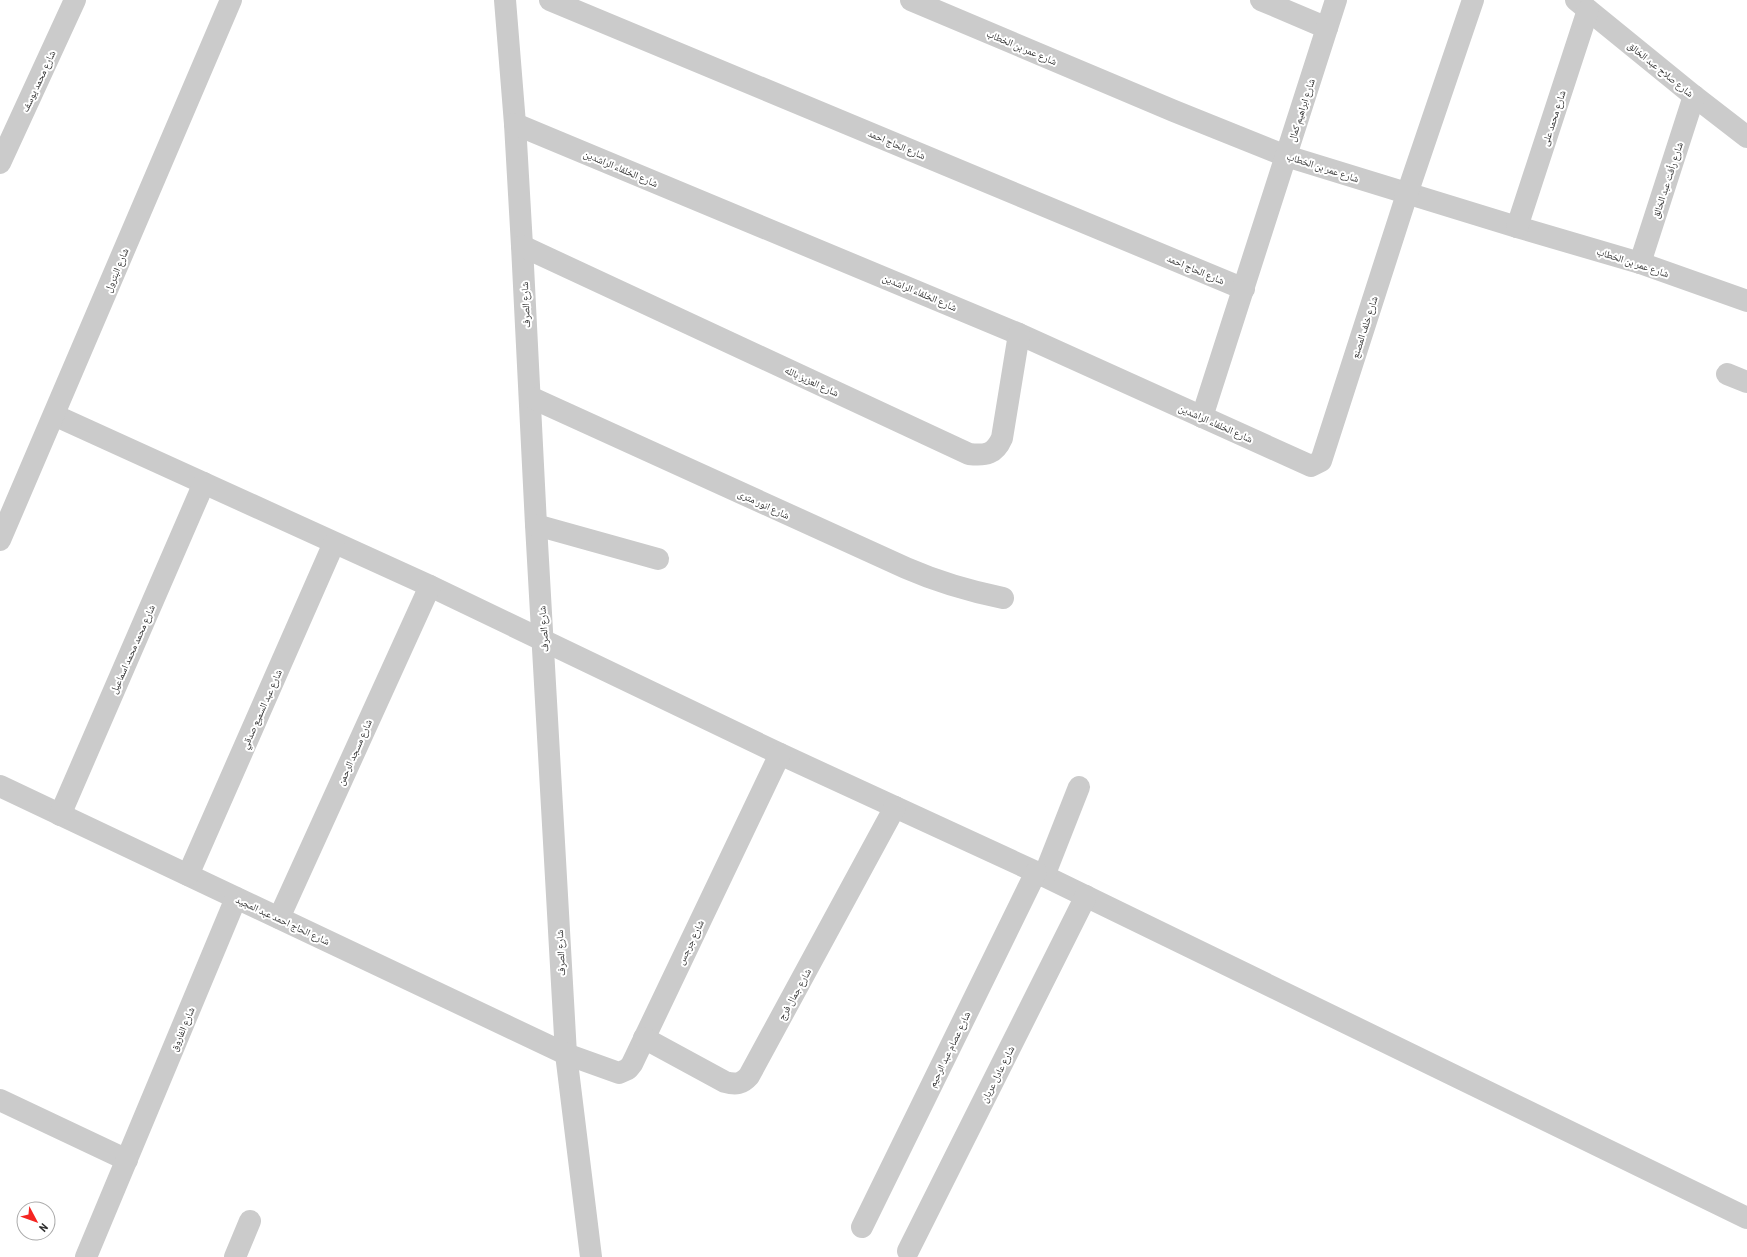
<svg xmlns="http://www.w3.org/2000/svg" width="1747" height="1257" font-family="'Roboto Condensed','Noto Naskh Arabic',sans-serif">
<rect width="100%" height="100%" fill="#fff"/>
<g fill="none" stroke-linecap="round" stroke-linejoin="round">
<g stroke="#cbcbcb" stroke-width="22">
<path d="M505 0 515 124 522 246 536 525 566 1054 591 1257"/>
<path d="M550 0 1244 289"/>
<path d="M911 0 1174 111 1286 156 1517 227 1640 263 1747 301"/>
<path d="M1261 0 1327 28"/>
<path d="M1576 0 1694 96 1747 137"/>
<path d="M515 124 1019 334 1311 466 1321 461 1407 194 1473 0"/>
<path d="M0 163 75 0"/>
<path d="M1517 227 1588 10"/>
<path d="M522 246 969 454C986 456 995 454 1002 438L1019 334"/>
<path d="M1640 263 1694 96"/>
<path d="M1727 374 1747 382"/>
<path d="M530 397 906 568C938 582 969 591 1003 598"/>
<path d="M54 415 430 586 780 754 1036 872 1747 1218"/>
<path d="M1202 417 1336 0"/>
<path d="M536 525 658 559"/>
<path d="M0 540 231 0"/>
<path d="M0 786 566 1054 619 1073 628 1069 632 1064 780 754"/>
<path d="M60 815 204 483"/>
<path d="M188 875 334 543"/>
<path d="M1044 876 1079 787"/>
<path d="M279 918 430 586"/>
<path d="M644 1038 725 1082C736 1085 742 1084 749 1076L895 807"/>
<path d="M0 1100 127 1160"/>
<path d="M862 1227 1036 872"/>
<path d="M908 1251 1086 896"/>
<path d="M86 1257 236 898"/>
<path d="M235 1257 250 1221"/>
</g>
</g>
<g text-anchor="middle" stroke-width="4" stroke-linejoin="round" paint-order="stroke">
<g font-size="10" fill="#2e2e2e" stroke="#fff">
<text transform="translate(1022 47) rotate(23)" y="4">شارع عمر بن الخطاب</text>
<text transform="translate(1661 69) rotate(39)" y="4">شارع صلاح عبد الخالق</text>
<text transform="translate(38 81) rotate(-65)" y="4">شارع محمد يوسف</text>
<text transform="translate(1301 110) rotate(-72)" y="4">شارع ابراهيم كمال</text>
<text transform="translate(1553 118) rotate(-72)" y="4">شارع محمد على</text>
<text transform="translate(897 144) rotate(23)" y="4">شارع الحاج احمد</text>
<text transform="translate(1323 167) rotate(18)" y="4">شارع عمر بن الخطاب</text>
<text transform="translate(621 168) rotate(23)" y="4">شارع الخلفاء الراشدين</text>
<text transform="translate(1667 180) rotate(-72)" y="4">شارع رأفت عبد الخالق</text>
<text transform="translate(1633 262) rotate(18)" y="4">شارع عمر بن الخطاب</text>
<text transform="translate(1196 269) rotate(23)" y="4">شارع الحاج احمد</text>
<text transform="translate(116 270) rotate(-67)" y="4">شارع البترول</text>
<text transform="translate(920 292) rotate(23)" y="4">شارع الخلفاء الراشدين</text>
<text transform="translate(525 305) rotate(-93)" y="4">شارع الصرف</text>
<text transform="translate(1364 327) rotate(-72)" y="4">شارع خلف المصنع</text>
<text transform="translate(812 381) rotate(25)" y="4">شارع العزيز بالله</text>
<text transform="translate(1216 423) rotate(24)" y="4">شارع الخلفاء الراشدين</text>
<text transform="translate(764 504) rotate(25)" y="4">شارع انور مترى</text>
<text transform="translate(543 629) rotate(-94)" y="4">شارع الصرف</text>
<text transform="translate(132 649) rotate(-66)" y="4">شارع محمد محمد اسماعيل</text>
<text transform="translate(261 709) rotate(-66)" y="4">شارع عبد السميع صدقي</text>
<text transform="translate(354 752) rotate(-66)" y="4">شارع مسجد الرحمن</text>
<text transform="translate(283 920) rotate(25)" y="4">شارع الحاج احمد عبد المجيد</text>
<text transform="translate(690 942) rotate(-64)" y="4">شارع جرجس</text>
<text transform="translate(560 953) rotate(-93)" y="4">شارع الصرف</text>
<text transform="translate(794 994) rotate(-61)" y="4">شارع جمال فرج</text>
<text transform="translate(182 1029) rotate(-67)" y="4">شارع الفاروق</text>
<text transform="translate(949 1049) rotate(-64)" y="4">شارع عصام عبد الرحيم</text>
<text transform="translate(997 1074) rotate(-63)" y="4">شارع عادل عريان</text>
</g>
</g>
<g transform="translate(36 1221) rotate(131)"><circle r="19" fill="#ffffff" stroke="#ababab"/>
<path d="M0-3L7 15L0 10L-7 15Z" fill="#f52421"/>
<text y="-6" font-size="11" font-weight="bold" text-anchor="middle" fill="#2e2e2e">N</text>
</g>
</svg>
